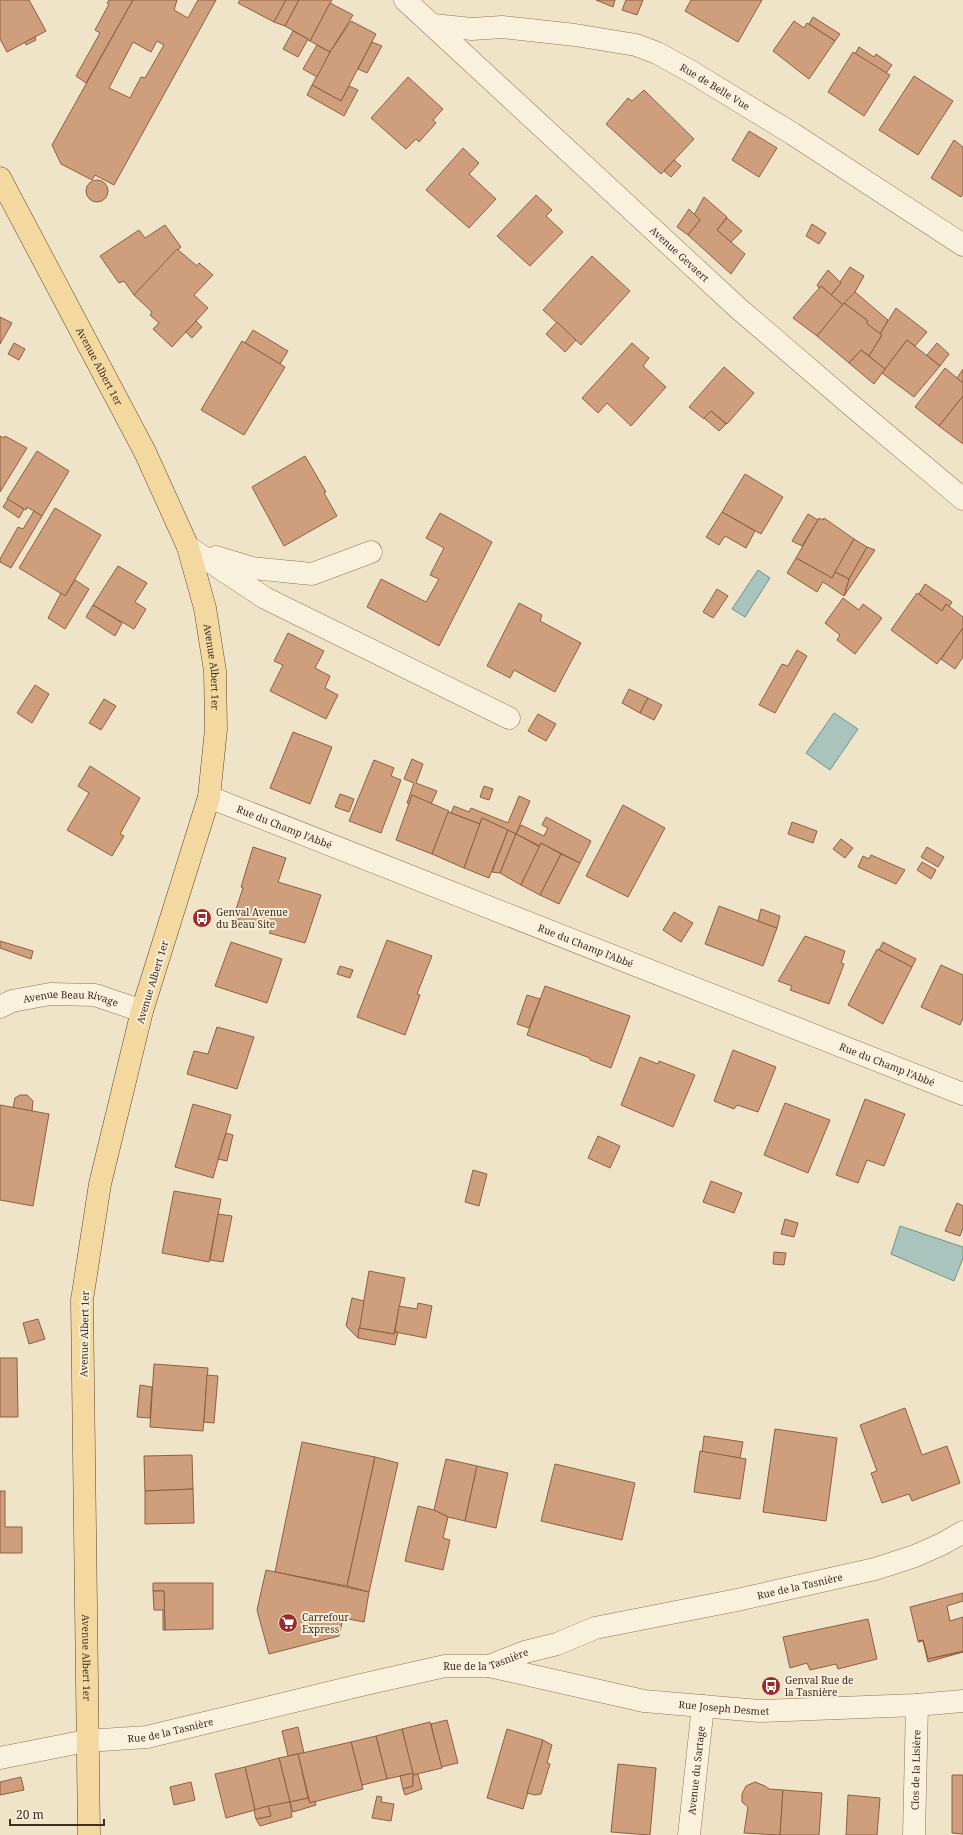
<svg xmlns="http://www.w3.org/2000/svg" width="963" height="1835" font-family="'Noto Serif',serif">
<rect width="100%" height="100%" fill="#f0e4c8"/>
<g fill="#a9c4bc" stroke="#6f938a">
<path d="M758 570 770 578 745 617 732 609Z"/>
<path d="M834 713 858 729 830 770 806 753Z"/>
<path d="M900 1226 963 1247V1258L954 1281 891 1254Z"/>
</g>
<g fill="#cf9f7d" stroke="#8d5f41" fill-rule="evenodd">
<path d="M0 0H29L46 31 7 52 0 39Z"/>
<path d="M109 0H133L86 83 76 76 100 33 95 30 109 4 107 3Z"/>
<path d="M133 0H177L174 10 188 18 198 0H216L114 185 95 175 92 180 61 164 52 145ZM157 41 164 45 145 78 141 77 130 98 109 88 133 42 151 52Z"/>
<path d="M240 0H286L274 22 238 3Z"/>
<path d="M286 0H299L285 26 274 22Z"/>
<path d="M299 0H332L310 41 308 40V39L285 26Z"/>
<path d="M596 0H615L613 7Z"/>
<path d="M626 0H643L637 15 622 10Z"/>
<path d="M691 0H762L738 42 685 11Z"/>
<path d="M330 3 353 15 330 52 310 41Z"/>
<path d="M813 17 840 34 835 41 809 24Z"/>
<path d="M351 21 376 34 341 101 312 85 330 52Z"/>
<path d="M794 21 804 28 807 23 835 41 809 79 773 51Z"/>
<path d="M293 31 308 39 298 57 283 49Z"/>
<path d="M35 37 36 40 26 45 25 42Z"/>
<path d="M372 42 382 46 367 73 358 69Z"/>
<path d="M317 45 330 52 317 77 303 69Z"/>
<path d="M859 47 874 57 876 54 892 65 886 73 855 54Z"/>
<path d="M853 52 890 75 864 116 828 92Z"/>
<path d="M914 76 953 101 918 155 879 130Z"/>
<path d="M408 77 443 109 433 120 436 123 419 142 416 139 406 149 371 118Z"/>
<path d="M312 85 341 101 349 86 358 90 344 116 307 95Z"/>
<path d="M644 90 694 139 661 174 606 124 628 98 632 101Z"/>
<path d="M749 131 777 148 759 177 732 160Z"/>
<path d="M954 140 963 147V194L961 197 931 178Z"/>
<path d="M463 148 479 163 469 174 496 199 469 228 426 190Z"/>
<path d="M674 160 681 166 671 177 664 171Z"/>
<circle cx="97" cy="191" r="11"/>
<path d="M536 195 552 210 546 216 563 232 530 266 497 236Z"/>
<path d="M704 197 727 217 717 230 745 254 731 274 688 235 700 220 694 215Z"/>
<path d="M689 209 700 220 688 235 677 227Z"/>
<path d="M727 218 742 231 731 242 717 230Z"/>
<path d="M812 224 826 233 819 244 806 236Z"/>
<path d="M165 225 181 247 134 295 124 281 119 283 100 256 139 230 145 238Z"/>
<path d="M177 249 197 266 199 263 213 275 194 295 208 308 172 347 153 329 159 323 150 315 152 312 134 295Z"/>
<path d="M592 256 630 291 581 345 543 310Z"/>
<path d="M850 267 864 276 855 292 843 305 831 295 841 283 840 282Z"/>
<path d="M828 270 841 283 831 295 821 286 819 288 817 285Z"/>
<path d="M821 286 843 305 817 336 793 318Z"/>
<path d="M855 292 888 320 880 334 866 323 868 321 844 303Z"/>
<path d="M844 303 868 321 866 323 882 335 869 356 861 350 849 363 817 336Z"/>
<path d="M896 308 927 332 915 346 907 340 885 369 869 356 882 335 880 334Z"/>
<path d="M0 317 12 323 0 344Z"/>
<path d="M196 321 202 327 192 338 186 332Z"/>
<path d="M557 322 576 340 565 352 546 334Z"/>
<path d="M253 330 288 351 280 364 245 343Z"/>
<path d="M907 340 940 366 914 397 882 373Z"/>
<path d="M242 341 285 367 244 435 201 410Z"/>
<path d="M14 343 25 349 19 360 8 354Z"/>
<path d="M632 343 649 358 643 366 666 387 631 426 607 403 598 413 582 398Z"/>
<path d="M937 343 949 354 940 366 927 355Z"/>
<path d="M861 350 885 369 874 384 849 363Z"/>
<path d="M724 367 754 393 727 424 711 411 704 419 689 407Z"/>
<path d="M945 368 963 383V396L939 426 915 407Z"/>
<path d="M963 369V383L957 378Z"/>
<path d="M963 396V444L939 426Z"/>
<path d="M711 411 726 424 719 431 704 418Z"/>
<path d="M0 436 4 438 5 436 27 448 0 492Z"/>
<path d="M37 451 69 471 42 516 27 507 26 510 7 499Z"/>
<path d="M305 456 326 492 324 493 337 516 284 546 252 487Z"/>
<path d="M745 474 783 497 761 534 722 512Z"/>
<path d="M8 499 24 509 19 518 3 507Z"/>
<path d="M55 508 101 535 65 596 19 568Z"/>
<path d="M34 511 42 516 11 568 0 562V559L18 527 23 529Z"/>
<path d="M722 512 755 531 746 548 725 536 719 545 706 537Z"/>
<path d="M440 513 492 542 439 646 367 607 381 579 426 602 439 579 430 575 444 548 426 538Z"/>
<path d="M808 514 818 520 802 546 792 541Z"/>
<path d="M819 518 823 520 824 518 854 539 832 578 796 558Z"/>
<path d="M854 539 867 547 849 579 835 572Z"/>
<path d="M867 547 875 550 844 596 849 579Z"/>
<path d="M796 558 832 578 835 572 849 579 844 596 823 582 817 592 787 573Z"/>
<path d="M118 566 147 583 135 602 146 609 134 629 93 605Z"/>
<path d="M75 580 89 589 65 629 48 618 61 593 65 596Z"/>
<path d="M925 584 952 602 949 607 946 604 942 611 919 594Z"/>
<path d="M717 589 728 596 713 618 703 612Z"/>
<path d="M917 593 942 611 946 604 963 617V628L937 664 891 630Z"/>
<path d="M843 598 859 610 863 604 882 618 855 654 837 640 840 635 825 623Z"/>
<path d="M519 603 542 615 540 621 581 643 555 692 514 670 510 678 487 666Z"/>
<path d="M93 605 122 623 115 636 86 617Z"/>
<path d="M963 628V657L955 669 941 659Z"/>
<path d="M288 633 324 651 315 668 330 676 325 688 338 695 326 719 270 691 283 665 274 661Z"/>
<path d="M797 650 807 656 775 713 759 705 782 664 788 666Z"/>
<path d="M35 685 49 694 32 723 17 713Z"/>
<path d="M629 689 648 698 640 713 622 703Z"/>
<path d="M648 698 662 705 654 720 640 713Z"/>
<path d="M104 699 116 706 101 730 89 723Z"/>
<path d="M538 714 556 724 546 741 528 731Z"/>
<path d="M293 732 332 747 310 804 270 788Z"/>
<path d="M412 759 423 764 416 783 437 791 431 804 412 795 409 804 407 803 414 783 404 779Z"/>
<path d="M374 760 394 768 391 776 401 780 381 833 349 821Z"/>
<path d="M90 766 140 798 120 834 124 836 112 856 67 830 89 793 78 786Z"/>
<path d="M484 786 493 789 489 800 480 797Z"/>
<path d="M340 794 354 799 349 812 335 807Z"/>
<path d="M412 795 449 811 432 854 396 840Z"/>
<path d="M519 796 530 801 516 834 482 818 480 824 451 813 454 806 469 812 471 808 508 823Z"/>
<path d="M623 805 665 828 628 897 586 876Z"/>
<path d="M448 812 480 824 464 868 432 854Z"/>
<path d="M546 817 591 841 580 863 541 843 540 846 516 834 521 825 544 836 548 828 542 825Z"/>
<path d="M482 818 508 830 489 878 464 868Z"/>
<path d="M792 822 817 831 813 843 788 834Z"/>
<path d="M508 830 516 834 500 873 492 872Z"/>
<path d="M516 834 540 847 521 885 500 873Z"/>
<path d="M841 839 853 848 845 858 833 849Z"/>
<path d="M541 843 561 854 540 895 521 885Z"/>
<path d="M253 847 286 858 278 882 321 895 305 943 269 933 271 930 233 918 243 888 241 887Z"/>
<path d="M927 847 944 857 938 867 921 857Z"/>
<path d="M561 854 580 863 559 904 540 895Z"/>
<path d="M871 855 905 870 896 884 858 867 863 856 869 859Z"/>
<path d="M922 862 936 870 931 879 917 870Z"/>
<path d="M719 906 777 928 763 966 705 944Z"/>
<path d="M761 909 780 916 777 928 758 921Z"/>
<path d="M674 912 693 923 681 942 663 930Z"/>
<path d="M805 936 845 951 841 963 844 964 829 1004 790 990 792 986 778 981Z"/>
<path d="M387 940 432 956 417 994 420 995 405 1035 357 1017Z"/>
<path d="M0 941 33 951 31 959 0 948Z"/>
<path d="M231 942 282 959 267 1003 215 986Z"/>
<path d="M883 942 916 959 912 967 879 950Z"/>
<path d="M877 949 912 967 883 1024 848 1005Z"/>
<path d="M941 965 963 975V1018L960 1025 921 1007Z"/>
<path d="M340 966 353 970 350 978 337 974Z"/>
<path d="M545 986 630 1016 611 1068 590 1060V1058L527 1035Z"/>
<path d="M527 995 540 999 529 1028 517 1024Z"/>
<path d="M217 1027 254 1037 237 1089 187 1074 194 1051 208 1054Z"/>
<path d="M733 1050 776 1067 758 1112 737 1105 734 1109 714 1101Z"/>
<path d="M640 1057 658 1064 659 1061 695 1075 673 1127 621 1105Z"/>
<path d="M20 1095H27L33 1101 32 1111 13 1108 15 1098Z"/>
<path d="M865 1099 905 1114 884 1166 867 1160 858 1183 836 1175Z"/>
<path d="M785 1103 830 1120 808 1173 764 1155Z"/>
<path d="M193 1104 231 1115 213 1178 175 1167Z"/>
<path d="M0 1105 49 1114 33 1206 0 1200Z"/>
<path d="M226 1133 233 1135 227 1161 218 1159Z"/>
<path d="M598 1136 620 1146 610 1168 588 1158Z"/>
<path d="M473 1170 487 1174 479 1206 465 1202Z"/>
<path d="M711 1181 742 1193 734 1213 703 1202Z"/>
<path d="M174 1191 221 1199 209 1262 162 1253Z"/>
<path d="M957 1203 963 1206V1228L960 1236 945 1231Z"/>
<path d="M218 1214 232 1216 223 1262 210 1260Z"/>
<path d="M785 1219 798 1223 794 1237 781 1234Z"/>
<path d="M774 1252 786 1253 784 1265 773 1264Z"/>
<path d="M369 1271 405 1278 394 1334 359 1328Z"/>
<path d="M352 1298 364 1301 358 1338 346 1326Z"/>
<path d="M418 1303 432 1306 426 1338 395 1332 399 1306 417 1309Z"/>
<path d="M38 1319 45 1339 29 1344 23 1323Z"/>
<path d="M359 1328 394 1334 395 1332H398L395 1345 358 1338Z"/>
<path d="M0 1358H17L18 1417H0Z"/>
<path d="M154 1364 208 1368 203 1431 150 1427Z"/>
<path d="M207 1375 218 1376 214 1423 204 1422Z"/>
<path d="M140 1385 152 1387 150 1418 137 1417Z"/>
<path d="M905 1408 922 1455 947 1446 960 1483 912 1501 909 1494 882 1503 871 1473 877 1471 860 1425Z"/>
<path d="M775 1429 837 1438 826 1521 763 1512Z"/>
<path d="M704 1436 743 1442 740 1458 702 1452Z"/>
<path d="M302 1442 375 1457 347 1586 275 1572Z"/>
<path d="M700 1451 746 1459 740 1499 694 1492Z"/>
<path d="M192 1455 193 1489 145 1491 144 1456Z"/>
<path d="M375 1457 398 1463 369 1592 347 1586Z"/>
<path d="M446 1459 477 1466 465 1521 448 1517 434 1510Z"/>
<path d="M555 1464 635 1483 622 1540 541 1521Z"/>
<path d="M477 1466 508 1473 496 1528 465 1521Z"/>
<path d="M193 1489 194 1523 145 1524V1491Z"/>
<path d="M0 1491H5V1527H22V1553H0Z"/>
<path d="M418 1506 434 1510 448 1517 443 1538 450 1540 443 1570 405 1561Z"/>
<path d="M266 1570 369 1592 364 1622 343 1618 339 1636 269 1654 257 1610Z"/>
<path d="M153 1583H213V1629L165 1630 164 1591H153Z"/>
<path d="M153 1591H164L165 1630H163V1610H154Z"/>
<path d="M963 1593V1601L947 1606 950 1621 963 1617V1651L928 1659 923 1640 918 1641 910 1607Z"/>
<path d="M868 1619 877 1659 838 1669 836 1664 810 1670 807 1663 790 1668 783 1637Z"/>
<path d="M923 1640 928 1659 963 1652 928 1662 923 1641 918 1642Z"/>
<path d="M447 1720 458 1763 441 1767 431 1724Z"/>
<path d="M430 1722 442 1768 413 1775 402 1729Z"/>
<path d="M298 1727 304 1753 288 1756 282 1731Z"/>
<path d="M402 1729 413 1773 387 1779 376 1736Z"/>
<path d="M507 1729 543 1740 523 1809 487 1798Z"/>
<path d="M376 1736 387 1779 362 1785 351 1742Z"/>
<path d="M543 1740 552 1745 547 1763 550 1764 541 1794 535 1795 527 1793Z"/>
<path d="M351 1742 363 1789 310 1803 298 1754Z"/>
<path d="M298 1754 308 1798 290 1802 279 1758Z"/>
<path d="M279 1758 290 1802 255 1810 245 1767Z"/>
<path d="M618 1764 656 1768 650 1835 611 1832Z"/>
<path d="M245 1767 255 1810 226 1818 215 1774Z"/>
<path d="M413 1773V1786L403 1789 400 1776Z"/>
<path d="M418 1774 422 1789 405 1795 403 1789 413 1786V1775Z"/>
<path d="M952 1775H963V1834L952 1833Z"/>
<path d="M21 1777 24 1790 0 1795V1782Z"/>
<path d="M191 1782 195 1800 174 1805 170 1787Z"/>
<path d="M755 1782 765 1786 769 1789 783 1790 780 1835 744 1833 748 1807 742 1802V1794L746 1786Z"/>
<path d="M783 1790 822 1793 819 1835H780Z"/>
<path d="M848 1795 880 1798 877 1835H846Z"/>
<path d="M377 1796 382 1797 381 1802 394 1804 391 1821 372 1818Z"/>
<path d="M308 1798 310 1803 315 1801 316 1805 293 1812 290 1802Z"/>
<path d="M290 1802 292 1817 260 1826 256 1819 271 1816 268 1806Z"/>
<path d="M268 1806 271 1816 256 1819 254 1810Z"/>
</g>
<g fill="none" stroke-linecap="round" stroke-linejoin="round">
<g stroke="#8d765c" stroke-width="23">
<g id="minor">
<path id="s1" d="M405 0 738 308 851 405 963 499"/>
<path id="s2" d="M433 25 472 29 502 27 575 35 636 45 657 53 690 71 793 134 963 245"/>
<path d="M188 547 265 598 509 718"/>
<path d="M216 557 252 568 312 574 371 552"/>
<path id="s3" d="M209 797 963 1094"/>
<path id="s4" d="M0 1007 12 1001 50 994 95 995 142 1011"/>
<path id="s5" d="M489 1666 644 1701 759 1711 917 1705 963 1701"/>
<path id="s6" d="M0 1758 86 1741 147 1737 361 1685 445 1666H489L525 1652 557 1644 595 1628 737 1600 875 1569 915 1556 942 1544 963 1532"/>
<path id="s7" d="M689 1835 703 1706"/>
<path id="s8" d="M914 1835 917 1705"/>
</g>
</g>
<g stroke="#5b4430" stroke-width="23">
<g id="major">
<path id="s9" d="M0 178 145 452 188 547 205 608 215 671 216 729 209 797 142 1011 100 1184 82 1300 89 1835"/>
</g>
</g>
<use href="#minor" stroke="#faf1dc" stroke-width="22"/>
<use href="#major" stroke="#f3d9a0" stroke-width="22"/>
</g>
<defs>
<g id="bus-disc" transform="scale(1)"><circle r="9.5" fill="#9e2a2b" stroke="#f7eed8"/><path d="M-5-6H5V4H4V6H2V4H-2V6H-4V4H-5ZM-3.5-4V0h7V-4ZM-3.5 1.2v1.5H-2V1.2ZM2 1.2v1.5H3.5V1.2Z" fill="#fff"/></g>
<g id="supermarket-disc" transform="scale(1)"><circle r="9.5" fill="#9e2a2b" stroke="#f7eed8"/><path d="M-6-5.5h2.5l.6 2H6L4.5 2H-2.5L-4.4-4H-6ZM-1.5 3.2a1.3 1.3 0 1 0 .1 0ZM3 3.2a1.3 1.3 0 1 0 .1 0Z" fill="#fff"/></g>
</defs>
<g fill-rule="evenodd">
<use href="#bus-disc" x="202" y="918"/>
<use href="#supermarket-disc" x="288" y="1623"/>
<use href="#bus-disc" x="771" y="1686"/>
</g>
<g text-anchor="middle" stroke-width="4" stroke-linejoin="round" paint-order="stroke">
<g font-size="10" fill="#3d2e20" stroke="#f7eed8">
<text dy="4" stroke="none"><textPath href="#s2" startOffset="294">Rue de Belle Vue</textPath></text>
<text dy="4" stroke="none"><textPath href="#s1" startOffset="374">Avenue Gevaert</textPath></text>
<text dy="4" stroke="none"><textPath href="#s9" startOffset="213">Avenue Albert 1er</textPath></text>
<text dy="4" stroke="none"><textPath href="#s9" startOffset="537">Avenue Albert 1er</textPath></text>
<text dy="4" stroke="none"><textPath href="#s3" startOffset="81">Rue du Champ l'Abbé</textPath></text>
<text dy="4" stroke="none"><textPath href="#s3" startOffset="405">Rue du Champ l'Abbé</textPath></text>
<text transform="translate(152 982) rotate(-73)" y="4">Avenue Albert 1er</text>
<text dy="4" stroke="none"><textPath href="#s4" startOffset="73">Avenue Beau Rivage</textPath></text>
<text dy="4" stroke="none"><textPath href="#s3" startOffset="729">Rue du Champ l'Abbé</textPath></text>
<text transform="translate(84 1334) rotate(-89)" y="4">Avenue Albert 1er</text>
<text dy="4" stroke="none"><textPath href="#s6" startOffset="821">Rue de la Tasnière</textPath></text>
<text dy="4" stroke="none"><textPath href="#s9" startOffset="1545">Avenue Albert 1er</textPath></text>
<text dy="4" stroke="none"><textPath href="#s6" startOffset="497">Rue de la Tasnière</textPath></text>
<text dy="4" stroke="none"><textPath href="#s5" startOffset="239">Rue Joseph Desmet</textPath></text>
<text dy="4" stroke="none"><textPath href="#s6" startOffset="173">Rue de la Tasnière</textPath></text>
<text dy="4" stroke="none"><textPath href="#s7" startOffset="65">Avenue du Sartage</textPath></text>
<text dy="4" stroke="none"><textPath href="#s8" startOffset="65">Clos de la Lisière</textPath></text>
</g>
<g font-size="10" fill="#3d2e20" stroke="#f7eed8" text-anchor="start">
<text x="216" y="916">Genval Avenue<tspan x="216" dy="12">du Beau Site</tspan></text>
<text x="302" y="1621">Carrefour<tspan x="302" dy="12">Express</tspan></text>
<text x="785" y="1684">Genval Rue de<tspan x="785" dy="12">la Tasnière</tspan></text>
</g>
</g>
<path d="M10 1819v6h94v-6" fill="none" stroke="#3d2e20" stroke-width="2"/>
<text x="16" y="1819" font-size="12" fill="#3d2e20" stroke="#f7eed8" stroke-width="3" paint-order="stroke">20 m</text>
</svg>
